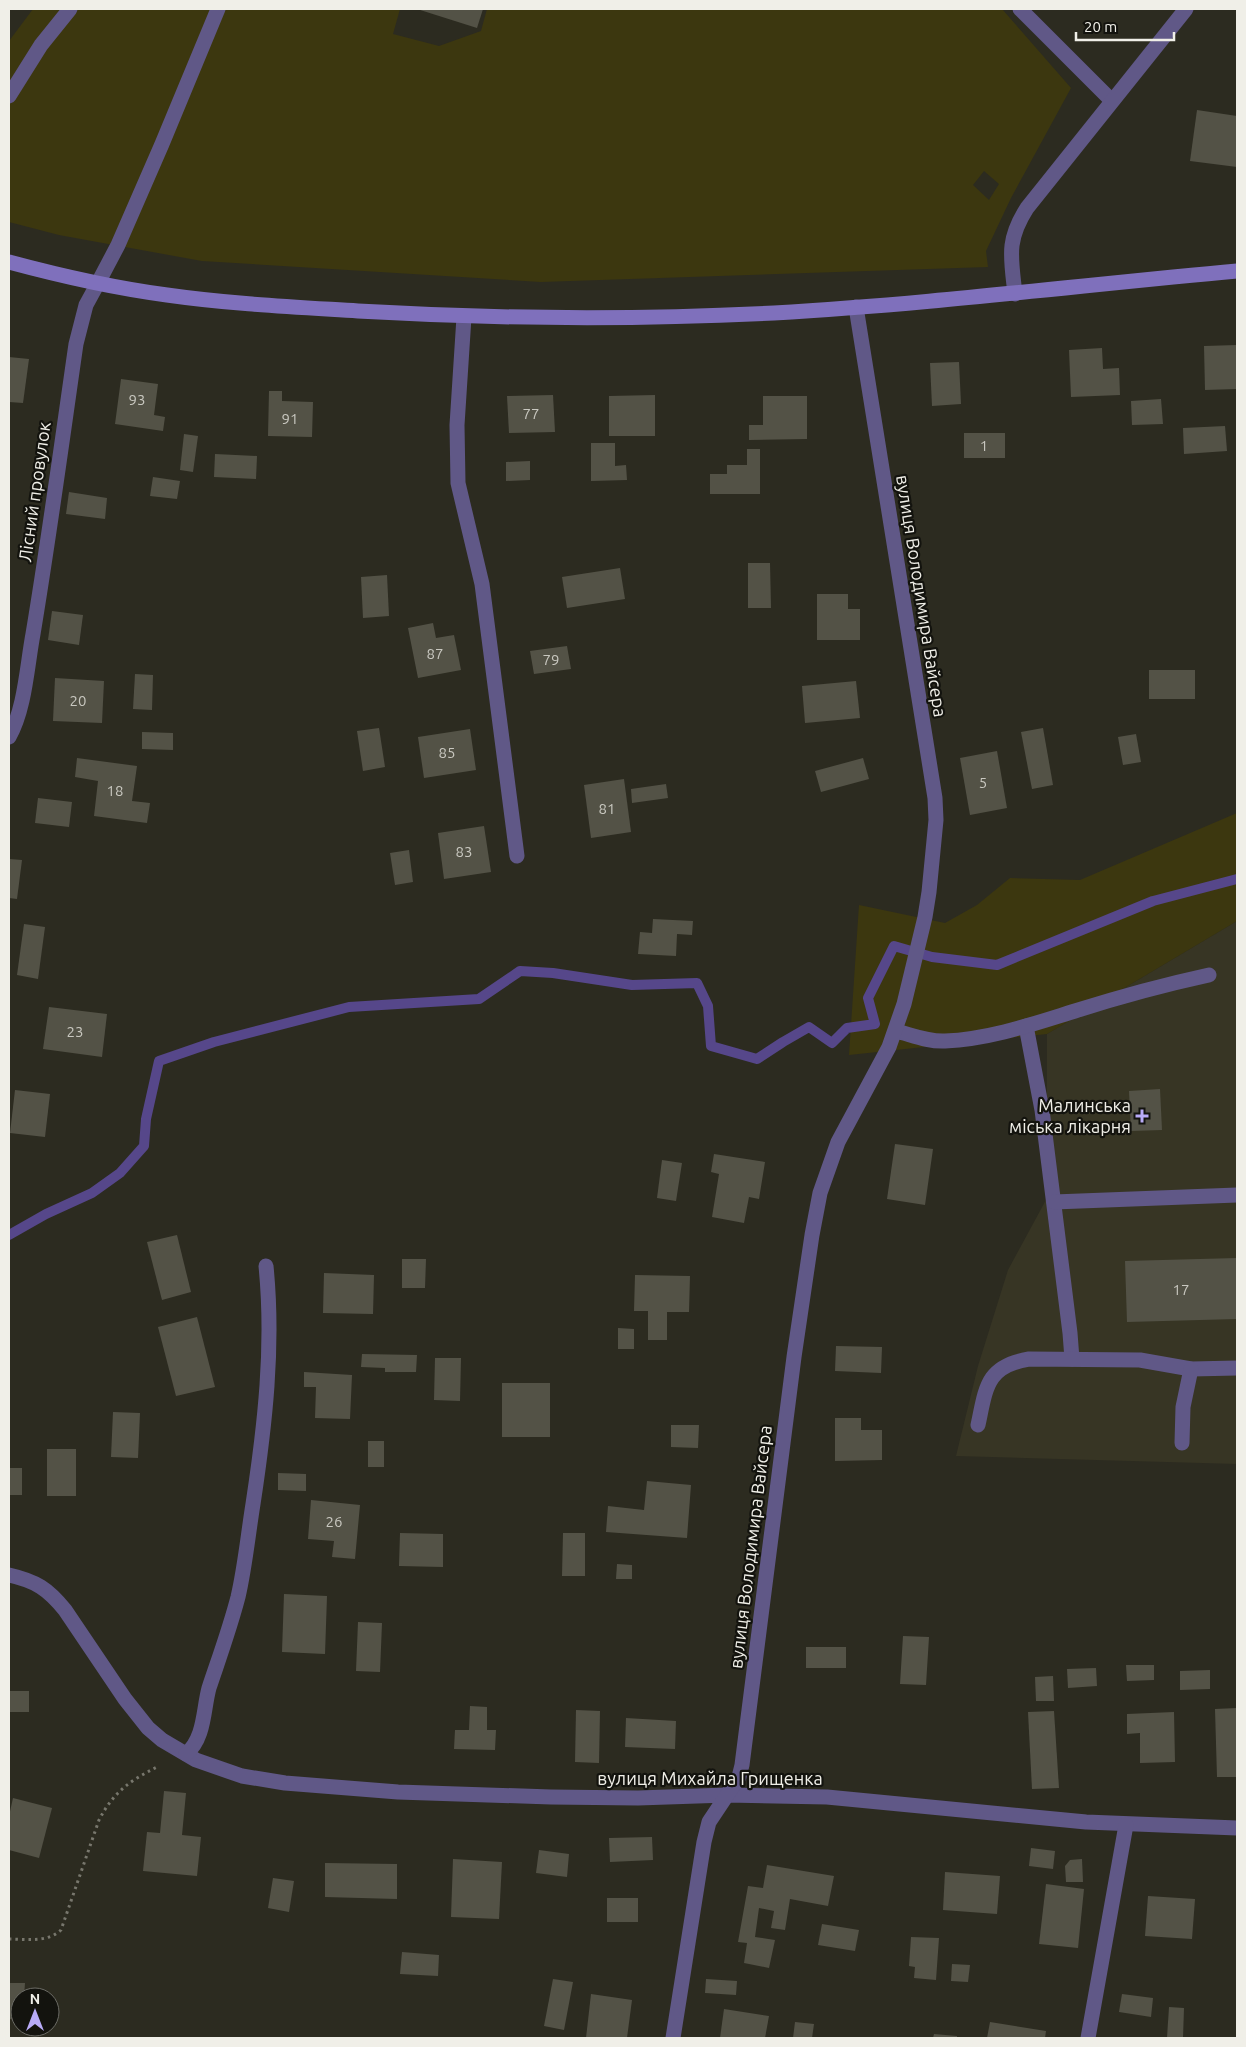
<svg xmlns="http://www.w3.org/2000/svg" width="1246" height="2047" font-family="Ubuntu,sans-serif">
<rect width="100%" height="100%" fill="#2c2b20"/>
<path fill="#373524" d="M1237 921V1464L956 1456 978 1366 1008 1270 1047 1198V1034Z"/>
<g fill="#3c370f" fill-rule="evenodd">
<path d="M33 9H400L393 34 439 46 481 31 487 9H1002L1071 88 1011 198 986 251 988 267 541 282 202 261 59 235 9 222V41ZM984 171 999 184 989 200 973 185Z"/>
<path d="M1237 813V921L1047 1034 849 1055 859 905 945 923 977 905 1010 878 1080 880Z"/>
</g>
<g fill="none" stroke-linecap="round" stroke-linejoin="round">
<path stroke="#56478a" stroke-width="10" d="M9 1235 46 1214 92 1193 120 1173 144 1146 146 1119 159 1061 214 1042 349 1007 479 999 520 971 553 973 632 985 697 983 708 1006 711 1046 757 1059 783 1042 809 1027 832 1043 847 1028 875 1024 868 998 894 946 932 957 997 965 1153 901 1237 879"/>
</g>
<g fill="#535246">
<path d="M417 9H483L477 28Z"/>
<path d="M1197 110 1237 116V167L1190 161Z"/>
<path d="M1237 345V389L1205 390 1204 346Z"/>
<path d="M1102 348 1103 369 1119 368 1120 395 1071 397 1069 350Z"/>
<path d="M9 357 29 359 23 403 9 402Z"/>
<path d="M959 362 961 404 932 406 930 363Z"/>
<path d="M121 379 158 384 154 415 165 417 163 431 115 424Z"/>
<path d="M269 391H282V401L313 402 312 437 268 436Z"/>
<path d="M553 395 555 432 509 433 507 396Z"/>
<path d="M655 395V436H609V396Z"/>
<path d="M763 396H807V439L749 440V425H763Z"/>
<path d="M1161 399 1163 424 1132 425 1131 401Z"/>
<path d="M1225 426 1227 451 1184 454 1183 428Z"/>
<rect x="964" y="433" width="41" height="25"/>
<path d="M184 434 198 436 193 472 180 470Z"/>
<path d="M591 443H615V466L626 465 627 480 591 481Z"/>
<path d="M747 449H760V494H710V474H727V465H747Z"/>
<path d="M215 454 257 456 256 479 214 477Z"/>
<path d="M530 461V480L506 481V462Z"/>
<path d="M153 477 180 481 177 499 150 496Z"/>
<path d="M69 492 107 498 105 519 66 514Z"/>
<path d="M748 563H770L771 608H748Z"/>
<path d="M620 568 625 599 567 608 562 577Z"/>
<path d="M387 575 389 616 363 618 361 577Z"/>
<path d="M817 594H848V609H860V640H817Z"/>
<path d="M52 611 83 615 79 645 48 640Z"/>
<path d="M433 623 436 638 454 635 461 670 418 678 408 628Z"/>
<path d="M567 646 571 669 534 674 530 651Z"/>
<rect x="1149" y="670" width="46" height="29"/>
<path d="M135 674 153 675 152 710 133 709Z"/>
<path d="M55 678 104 681 102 723 53 721Z"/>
<path d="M856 681 860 718 805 723 802 686Z"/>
<path d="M379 728 385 767 363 771 357 731Z"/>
<path d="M1043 728 1053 785 1032 789 1021 732Z"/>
<path d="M470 729 476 770 424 778 418 737Z"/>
<path d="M142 732 173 733V750L142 749Z"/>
<path d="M1136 734 1141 762 1123 765 1118 737Z"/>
<path d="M997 751 1007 808 970 815 960 758Z"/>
<path d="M77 758 137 766 132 801 150 803 147 823 94 816 98 781 75 777Z"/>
<path d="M863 758 869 779 821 792 815 771Z"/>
<path d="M624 779 631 832 591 838 584 785Z"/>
<path d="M666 784 668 798 632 803 631 789Z"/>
<path d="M38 798 72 802 69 827 35 823Z"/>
<path d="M484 826 491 872 444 879 438 833Z"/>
<path d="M409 850 413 882 395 885 390 853Z"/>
<path d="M9 859 22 860 17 899 9 898Z"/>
<path d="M653 919 693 921 692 935 677 934 676 956 638 954 640 932 652 933Z"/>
<path d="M24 924 45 927 38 979 17 975Z"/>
<path d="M49 1007 107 1014 102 1057 43 1049Z"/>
<path d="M1160 1089 1162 1130 1131 1131 1129 1091Z"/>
<path d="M15 1090 50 1094 45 1137 10 1133Z"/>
<path d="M895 1144 933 1149 925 1205 887 1199Z"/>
<path d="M714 1154 765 1162 759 1199 749 1197 744 1223 712 1217 719 1174 711 1172Z"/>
<path d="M662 1160 682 1163 676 1201 657 1198Z"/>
<path d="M177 1235 191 1292 162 1300 147 1242Z"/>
<path d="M1237 1258V1319L1127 1322 1125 1261Z"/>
<path d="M402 1259H426L425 1288H402Z"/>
<path d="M324 1273 374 1275 373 1314 323 1313Z"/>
<path d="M635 1275 690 1276 689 1312H667V1340H648V1311H634Z"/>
<path d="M197 1317 215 1387 176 1396 158 1327Z"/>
<path d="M618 1328 634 1329V1349H618Z"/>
<path d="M836 1346 882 1347 881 1373 835 1371Z"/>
<path d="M362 1354 417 1355 416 1372H385V1368L361 1367Z"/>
<path d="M435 1358H461L460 1401 434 1400Z"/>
<path d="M304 1372 352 1375 350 1419 315 1418 316 1387H304Z"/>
<rect x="502" y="1383" width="48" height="54"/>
<path d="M113 1412 140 1413 138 1458 111 1457Z"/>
<path d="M835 1418H861V1430H882V1460L835 1461Z"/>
<path d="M671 1425H699L698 1448 671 1447Z"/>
<rect x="368" y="1441" width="16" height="26"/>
<rect x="47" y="1449" width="29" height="47"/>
<rect x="9" y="1468" width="13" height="27"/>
<path d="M278 1473 306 1474V1491L278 1490Z"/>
<path d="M647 1481 691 1485 687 1538 606 1532 608 1506 644 1510Z"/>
<path d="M311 1500 360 1505 355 1559 332 1557 334 1541 308 1539Z"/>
<path d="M400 1533 443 1534V1567L399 1566Z"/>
<path d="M563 1533H585V1576H562Z"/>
<path d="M617 1564 632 1565V1579H616Z"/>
<path d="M284 1594 327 1596 325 1654 282 1652Z"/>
<path d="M358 1622 382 1623 380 1672 356 1671Z"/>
<path d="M903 1636 929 1637 926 1685 900 1684Z"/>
<rect x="806" y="1647" width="40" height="21"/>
<path d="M1126 1665H1154V1680L1127 1681Z"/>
<path d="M1096 1668 1097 1686 1068 1688 1067 1669Z"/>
<path d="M1210 1670V1689L1180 1690V1671Z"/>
<path d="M1053 1676 1054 1701H1036L1035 1677Z"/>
<rect x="9" y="1691" width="20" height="21"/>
<path d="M470 1706 487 1707V1730H496L495 1750 454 1749 455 1730H469Z"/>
<path d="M1237 1708V1777H1217L1215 1709Z"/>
<path d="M576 1710 600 1711 599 1763 575 1762Z"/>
<path d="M1054 1711 1059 1788 1032 1789 1028 1712Z"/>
<path d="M1174 1712 1175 1762 1140 1763V1733L1127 1734V1714Z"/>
<path d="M626 1718 676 1721 675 1749 625 1747Z"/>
<path d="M164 1791 186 1793 182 1835 201 1837 197 1876 143 1871 147 1832 160 1833Z"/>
<path d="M13 1798 52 1808 39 1858 9 1850V1816Z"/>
<path d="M652 1837 653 1860 610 1862 609 1838Z"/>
<path d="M1031 1848 1055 1851 1053 1869 1029 1866Z"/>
<path d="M539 1850 569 1854 567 1877 536 1873Z"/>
<path d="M453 1859 502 1862 499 1919 451 1917Z"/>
<path d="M1082 1859 1083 1882H1066L1065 1866 1070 1860Z"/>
<path d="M325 1863 397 1864V1899L325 1897Z"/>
<path d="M767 1865 834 1876 828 1906 790 1899 785 1930 771 1928 774 1911 759 1908 755 1937 775 1940 769 1968 744 1963 747 1943 738 1942 748 1886 763 1888Z"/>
<path d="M945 1872 1000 1876 997 1914 943 1910Z"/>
<path d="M273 1878 294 1881 289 1912 268 1908Z"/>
<path d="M1046 1884 1084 1889 1078 1948 1039 1944Z"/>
<path d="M1148 1896 1195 1899 1192 1939 1145 1936Z"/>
<rect x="607" y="1898" width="31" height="24"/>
<path d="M822 1924 859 1930 855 1951 818 1945Z"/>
<path d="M911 1937 939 1938 936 1980 914 1978 915 1967 909 1966Z"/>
<path d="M402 1952 439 1955 438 1976 400 1974Z"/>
<path d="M952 1964 970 1965 968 1982 951 1981Z"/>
<path d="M553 1979 573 1982 564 2030 544 2026Z"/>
<path d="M706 1979 737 1981 736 1995 705 1993Z"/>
<path d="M9 1983H25L24 1997H20V2020L9 2019Z"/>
<path d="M591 1994 632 2000 627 2038H586Z"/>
<path d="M1122 1994 1153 1998 1151 2017 1119 2012Z"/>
<path d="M1169 2007 1184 2008 1183 2038H1167Z"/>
<path d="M724 2009 769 2016 765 2038H720Z"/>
<path d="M795 2022 814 2024 812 2038H793Z"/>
<path d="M990 2022 1046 2031 1045 2038H987Z"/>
<path d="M934 2034 957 2036V2038H933Z"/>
</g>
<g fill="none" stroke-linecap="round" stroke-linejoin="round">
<path stroke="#78776d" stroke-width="3" stroke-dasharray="2.5 4" stroke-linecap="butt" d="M9 1939C26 1939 47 1943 61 1930L99 1820C114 1791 131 1780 159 1766"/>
<g stroke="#605887" stroke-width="15">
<path d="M98 283 118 245 162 144 218 9"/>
<path d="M1026 1026 1042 1110 1070 1333 1072 1359"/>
<path d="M896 1031C912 1035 928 1042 945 1041 990 1039 1033 1024 1075 1011 1119 997 1163 985 1209 975"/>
<path d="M1054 1202 1237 1195"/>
<path d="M978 1425C986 1388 986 1366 1029 1359L1140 1360 1191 1369 1237 1368"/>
<path d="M1182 1443 1183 1407 1191 1369"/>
</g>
<g stroke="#605887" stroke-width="15">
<path d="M1020 9 1111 100"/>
<path d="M9 96 41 45 70 9"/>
<path d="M1015 294C1011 257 1006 241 1027 208L1186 9"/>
<path d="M464 317 457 425 458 483 482 584 517 856"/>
<path d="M9 737C25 709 27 666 33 634 49 538 62 441 76 344L86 305 98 283"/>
<path d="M9 1575C36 1581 48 1589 65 1610L125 1699 148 1728 162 1740 196 1760 242 1776 285 1783 398 1792 551 1797 638 1798 727 1795 827 1797 1086 1822 1237 1828"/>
<path d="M186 1754C205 1738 203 1710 209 1688 219 1658 230 1628 238 1597 245 1567 248 1535 253 1504 265 1425 274 1346 266 1266"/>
<path d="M673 2038 704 1842 709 1822 739 1777 742 1765 794 1357 812 1235 820 1193 838 1142 889 1047 904 1004 925 917 929 892 936 820 935 798 856 307"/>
<path d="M1088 2038 1126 1825"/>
</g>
<path stroke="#7f70bc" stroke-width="15" d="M9 262C61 276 114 288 167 295 230 304 294 307 358 311 497 319 635 320 774 313 929 304 1083 285 1237 271"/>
</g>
<path fill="#b8abf7" stroke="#13130e" stroke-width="2" d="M1139.5 1108.5h5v5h5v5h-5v5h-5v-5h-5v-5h5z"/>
<g text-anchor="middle" stroke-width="4.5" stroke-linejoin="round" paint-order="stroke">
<g font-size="15" fill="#c9c8c0">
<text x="137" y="405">93</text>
<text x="531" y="419">77</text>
<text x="290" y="424">91</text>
<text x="984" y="451">1</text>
<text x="435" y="659">87</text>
<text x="551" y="665">79</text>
<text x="78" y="706">20</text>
<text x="447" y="758">85</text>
<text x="983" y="788">5</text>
<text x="115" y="796">18</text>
<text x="607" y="814">81</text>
<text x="464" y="857">83</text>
<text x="75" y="1037">23</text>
<text x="1181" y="1295">17</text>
<text x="334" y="1527">26</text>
</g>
<g font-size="18" fill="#f0efe8" stroke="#13130e">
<text transform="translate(35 492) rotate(-82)" y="6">Лісний провулок</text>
<text transform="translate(921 596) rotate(81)" y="6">вулиця Володимира Вайсера</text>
<text transform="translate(751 1547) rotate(-83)" y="6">вулиця Володимира Вайсера</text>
<text x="710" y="1785">вулиця Михайла Грищенка</text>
</g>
<g font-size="18" fill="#f0efe8" stroke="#13130e" text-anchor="end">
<text x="1131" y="1112">Малинська<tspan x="1131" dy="21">міська лікарня</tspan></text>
</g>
</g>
<rect width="1246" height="2047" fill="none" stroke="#f0efe8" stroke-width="20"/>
<g transform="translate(35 2012)"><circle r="24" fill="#13130e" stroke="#6b6b65"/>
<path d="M0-4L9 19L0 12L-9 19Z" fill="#b8abf7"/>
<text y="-8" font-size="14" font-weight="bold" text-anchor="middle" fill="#f0efe8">N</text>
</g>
<path d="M1076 32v8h98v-8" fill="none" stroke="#f0efe8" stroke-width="2.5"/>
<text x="1084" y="32" font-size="15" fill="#f0efe8" stroke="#13130e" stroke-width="4" paint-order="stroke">20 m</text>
</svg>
